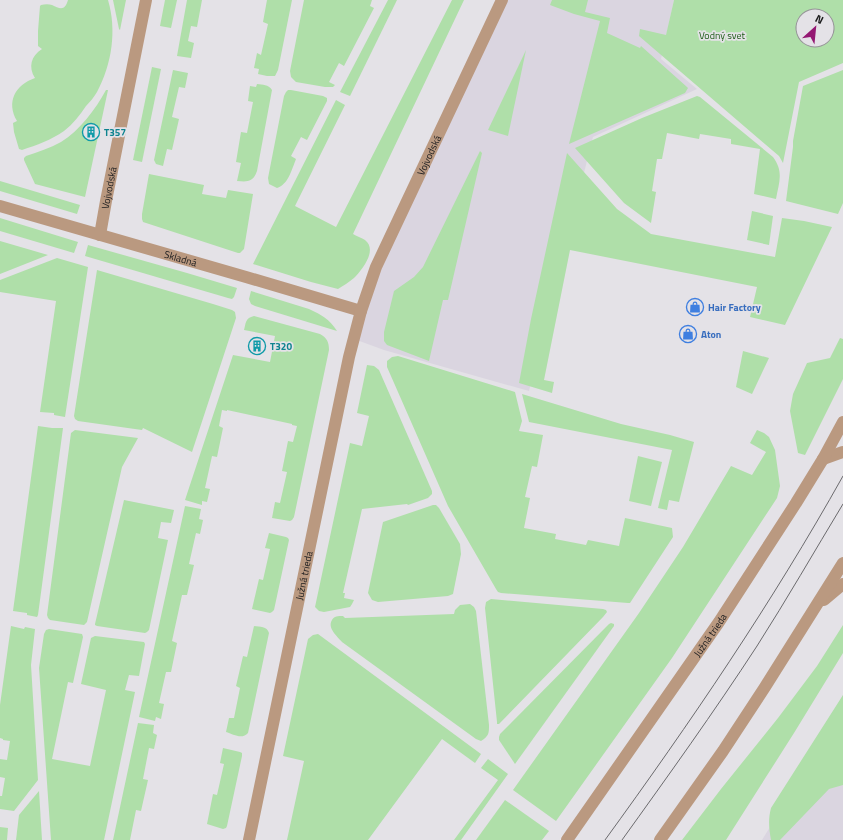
<svg xmlns="http://www.w3.org/2000/svg" width="843" height="840" font-family="'Titillium Web',sans-serif">
<rect width="100%" height="100%" fill="#e4e2e7"/>
<g fill="#dad5e0">
<path d="M502 0H674L661 59 697 89 593 137 529 391 384 350 354 339 361 311Z"/>
<path d="M843 695V840H762L811 761Z"/>
</g>
<g fill="#afdfa9" fill-rule="evenodd">
<path d="M68 0H108C117 30 112 64 97 92 94 97 90 102 86 106 80 115 73 124 64 131 51 140 37 145 22 150L19 149 14 132 13 123 17 121C6 102 15 85 35 78 28 67 31 56 42 49L38 46V31L40 6 41 5C45 4 49 4 52 5 60 9 65 11 68 0Z"/>
<path d="M113 0H126L120 30 119 29Z"/>
<path d="M165 0H177L171 28 160 26Z"/>
<path d="M187 0H202L197 27 191 26 188 41 194 43 191 58 177 56Z"/>
<path d="M267 0H292L278 70 275 76H267L258 74 259 69 254 68 257 53 261 55 268 24 263 22Z"/>
<path d="M304 0H372L370 6 374 8 344 66 339 63 329 82 335 85 333 87H325L296 82 291 77 290 71Z"/>
<path d="M388 0H397L350 96 340 92Z"/>
<path d="M452 0H464L353 234C356 236 362 238 365 240 378 250 362 270 354 278 349 282 343 286 338 289L311 282 253 264 336 100 345 105 295 206 336 227Z"/>
<path d="M552 0H588L585 12 610 18 607 33 640 48 641 46 687 87 688 88 685 93 569 144 600 21 574 14 550 5Z"/>
<path d="M674 0H843V63L799 82 783 163 779 156 639 36 640 29 666 35ZM803 16H827V40H803Z"/>
<path d="M526 50 508 136 488 130Z"/>
<path d="M152 67 161 69 142 162 133 160Z"/>
<path d="M173 70 188 73 185 88 179 87 172 117 179 119 172 150 167 149 163 166 156 164 154 160Z"/>
<path d="M843 70V203L838 214 786 201 793 147V141L803 86Z"/>
<path d="M257 84C263 85 268 84 272 90L257 171C253 182 248 182 237 181L241 163 236 162 241 132 247 133 253 102 248 101 250 86 256 87Z"/>
<path d="M106 90H108L85 197 35 184 24 160V158L26 156C38 152 50 148 61 142 80 130 95 110 106 90Z"/>
<path d="M288 90H291L323 96 327 98V101L307 140 301 137 291 156 296 159C292 169 288 185 277 188L269 184 268 178 284 96 286 92Z"/>
<path d="M697 96 700 97 773 157C784 172 779 182 776 199L754 194 760 149 731 144V139L700 134 699 139 667 133 662 159H657L652 191 656 192 651 223 624 203 575 148 642 118Z"/>
<path d="M480 151 482 153 448 300H443L429 361 387 345 384 341V332L394 291 414 277 423 267Z"/>
<path d="M567 153 617 209 651 234 775 257 782 218 804 221 832 227 785 325 750 317 757 287 570 250 544 380 554 382 552 393 519 383 531 319Z"/>
<path d="M149 174 204 185 202 194 226 198 228 190 253 194 244 249 240 253H238L143 222 142 219V214Z"/>
<path d="M0 181 80 205 77 214 0 191Z"/>
<path d="M752 211 773 216 769 245 747 240Z"/>
<path d="M0 218 78 242 74 253 0 231Z"/>
<path d="M0 241 48 255 0 274Z"/>
<path d="M88 245 187 273 237 288 234 297 232 299 228 298 85 256Z"/>
<path d="M57 258 88 267 65 417 54 415V413L40 412 56 301 0 292V280Z"/>
<path d="M97 270 213 304 232 310 235 312 236 318 192 452 143 428 142 430 78 421 75 419 74 416Z"/>
<path d="M251 291 309 309C322 315 329 319 337 331L255 306 251 304 249 299Z"/>
<path d="M254 316 320 334C327 338 329 342 329 350L294 517 292 520 290 521 272 518 275 502 280 503 287 472 282 471 288 441 293 442 297 426 292 425V424L227 410V411L222 410 219 426 223 428 217 457 212 456 205 488 210 489 207 502 202 501V505L185 500 233 355 270 362 275 336 244 330C246 323 245 318 254 316Z"/>
<path d="M840 338 843 339V379L805 455 798 453 790 411 793 394 807 363 830 358Z"/>
<path d="M743 351 769 358 752 394 736 387Z"/>
<path d="M398 356 515 392 522 421 519 431 543 435 537 467 532 466 525 497 530 498 524 528 556 534 555 539 586 545 588 540 619 546 625 518 672 528 673 537 630 603H628L501 593 498 592 496 589 448 506 387 367V361L392 357Z"/>
<path d="M367 365 374 366 379 370 432 491V494L428 498 408 505 407 504 362 509 343 593H345L344 598 354 600 352 604 350 607 324 612 319 611 315 607 350 443 362 446 369 416 357 413Z"/>
<path d="M522 394 621 424 670 435 694 442 679 502 669 500 667 510 658 508 672 450 529 422Z"/>
<path d="M38 426 52 428H63L38 615 37 617 27 615V613L13 611Z"/>
<path d="M75 430 138 438 122 467 87 622 84 625 50 620 48 618 47 615 71 433Z"/>
<path d="M757 430 764 433 769 437 775 450 780 486 777 498 672 658 556 821 513 790 639 613 683 547 731 466 752 475 766 452 750 443Z"/>
<path d="M638 456 662 462 651 506 629 501Z"/>
<path d="M124 500 174 510 171 523 161 522 158 538 168 540 149 630 147 632 145 633 97 626 95 625V624Z"/>
<path d="M433 505H436L439 508 460 544 461 554 453 594 448 596 378 602 372 600 368 593 383 522Z"/>
<path d="M185 506 201 509 199 519 203 520 200 534 196 533 189 564 194 565 187 595H182L172 641 177 643 171 672H166L159 703 164 704 161 719 156 717 155 721 139 717Z"/>
<path d="M269 533 286 537 288 538 289 540 274 610 272 612 270 613 252 609 259 579 263 580 270 549 265 548Z"/>
<path d="M491 599 603 609 606 610 607 612 603 617 499 724H497V722L485 608 486 602Z"/>
<path d="M470 604 474 607 476 611 489 725C489 733 489 736 481 741L476 739 342 642C337 636 327 628 332 620 334 616 338 616 343 616L345 618 454 614 455 610 460 605Z"/>
<path d="M611 623 614 624V626L515 764 499 740V737L500 734 609 624Z"/>
<path d="M843 625V653L794 733 726 840H682L721 789 778 718 817 666Z"/>
<path d="M11 626 24 629 25 627 35 629 31 665 38 780 14 811 0 809V796H2L5 778 0 777V759L7 760 10 741 3 740V739L0 738V705Z"/>
<path d="M254 626C260 627 267 626 269 633L248 733C242 740 233 734 226 732L229 718H234L240 688 236 686 243 656 247 657Z"/>
<path d="M49 629 82 634 83 637 73 683 68 682 52 759 90 766 106 690 81 684 91 638 95 636 144 642 145 644 139 676 129 675 125 690 135 692 104 840H51L39 668 44 634 46 630Z"/>
<path d="M318 634 481 754 475 763 442 739 368 840H287L304 761 283 756 308 639 313 635Z"/>
<path d="M843 695V785L829 789 780 840H771C769 829 768 819 771 808Z"/>
<path d="M138 723 154 725 153 733 157 735 154 749 149 748 143 779 148 780 141 811 136 810 130 840H113Z"/>
<path d="M223 748 240 752 242 753V756L227 826 226 828 223 829 207 824 213 794 217 795 224 764 220 763Z"/>
<path d="M488 759 508 774 461 840H454L498 780 481 768Z"/>
<path d="M39 791 42 840H16L19 815Z"/>
<path d="M505 800 549 831 542 840H476Z"/>
<path d="M0 827 8 828 7 840H0Z"/>
</g>
<g fill="none" stroke-linecap="round" stroke-linejoin="round">
<g stroke="#ba9980" stroke-width="12">
<path id="s1" d="M0 206 246 277 361 311"/>
<path id="s2" d="M100 235 106 201 146 0"/>
<path d="M823 459 843 452"/>
<path d="M824 600 843 584"/>
<path id="s3" d="M249 840 349 357 361 311 376 267 502 0"/>
<path id="s4" d="M567 840 719 622 796 503 823 459 843 422"/>
<path d="M660 840 723 751 765 687 843 563"/>
</g>
<g stroke="#6b6a6d" stroke-width="1">
<path d="M605 840C690 723 772 603 843 476"/>
<path d="M622 840C668 776 714 712 757 646 787 599 814 552 843 504"/>
</g>
</g>
<defs>
<g id="building-ring" transform="scale(0.9)"><circle r="9.5" fill="#e4e2e7" stroke="#0f9aa8" stroke-width="1.5"/><path d="M-4-6H4V6H1V3H-1V6H-4ZM-2.5-4.3h1.7v1.8h-1.7ZM.8-4.3h1.7v1.8H.8ZM-2.5-1h1.7V.8h-1.7ZM.8-1h1.7V.8H.8Z" fill="#0f9aa8"/></g>
<g id="shop-ring" transform="scale(0.9)"><circle r="9.5" fill="#e4e2e7" stroke="#3f7fe0" stroke-width="1.5"/><path d="M-5-2.5h2.3a2.7 3.5 0 0 1 5.4 0H5L5.5 6h-11ZM-1.5-2.5h3a1.5 2.3 0 0 0-3 0Z" fill="#3f7fe0"/></g>
</defs>
<g fill-rule="evenodd">
<use href="#building-ring" x="91" y="132"/>
<use href="#shop-ring" x="695" y="307"/>
<use href="#shop-ring" x="688" y="334"/>
<use href="#building-ring" x="257" y="346"/>
</g>
<g text-anchor="middle" stroke-width="3.5" stroke-linejoin="round" paint-order="stroke">
<g font-size="10" fill="#1e5b18" stroke="#e4e2e7">
<text x="722" y="39">Vodný svet</text>
</g>
<g font-size="10" font-weight="bold" fill="#0d838f" stroke="#e4e2e7" text-anchor="start">
<text x="104" y="136">T357</text>
<text x="270" y="350">T320</text>
</g>
<g font-size="10" fill="#202021" stroke="#e4e2e7">
<text dy="4" stroke="none"><textPath href="#s3" startOffset="711">Vojvodská</textPath></text>
<text dy="4" stroke="none"><textPath href="#s2" startOffset="48">Vojvodská</textPath></text>
<text dy="4" stroke="none"><textPath href="#s1" startOffset="188">Skladná</textPath></text>
<text dy="4" stroke="none"><textPath href="#s3" startOffset="270">Južná trieda</textPath></text>
<text dy="4" stroke="none"><textPath href="#s4" startOffset="250">Južná trieda</textPath></text>
</g>
<g font-size="10" font-weight="bold" fill="#366cbe" stroke="#e4e2e7" text-anchor="start">
<text x="708" y="311">Hair Factory</text>
<text x="701" y="338">Aton</text>
</g>
</g>
<g transform="translate(815 28) rotate(27)"><circle r="19" fill="#e4e2e7" stroke="#969498"/>
<path d="M0-3L7 15L0 10L-7 15Z" fill="#941873"/>
<text y="-6" font-size="11" font-weight="bold" text-anchor="middle" fill="#202021">N</text>
</g>
</svg>
